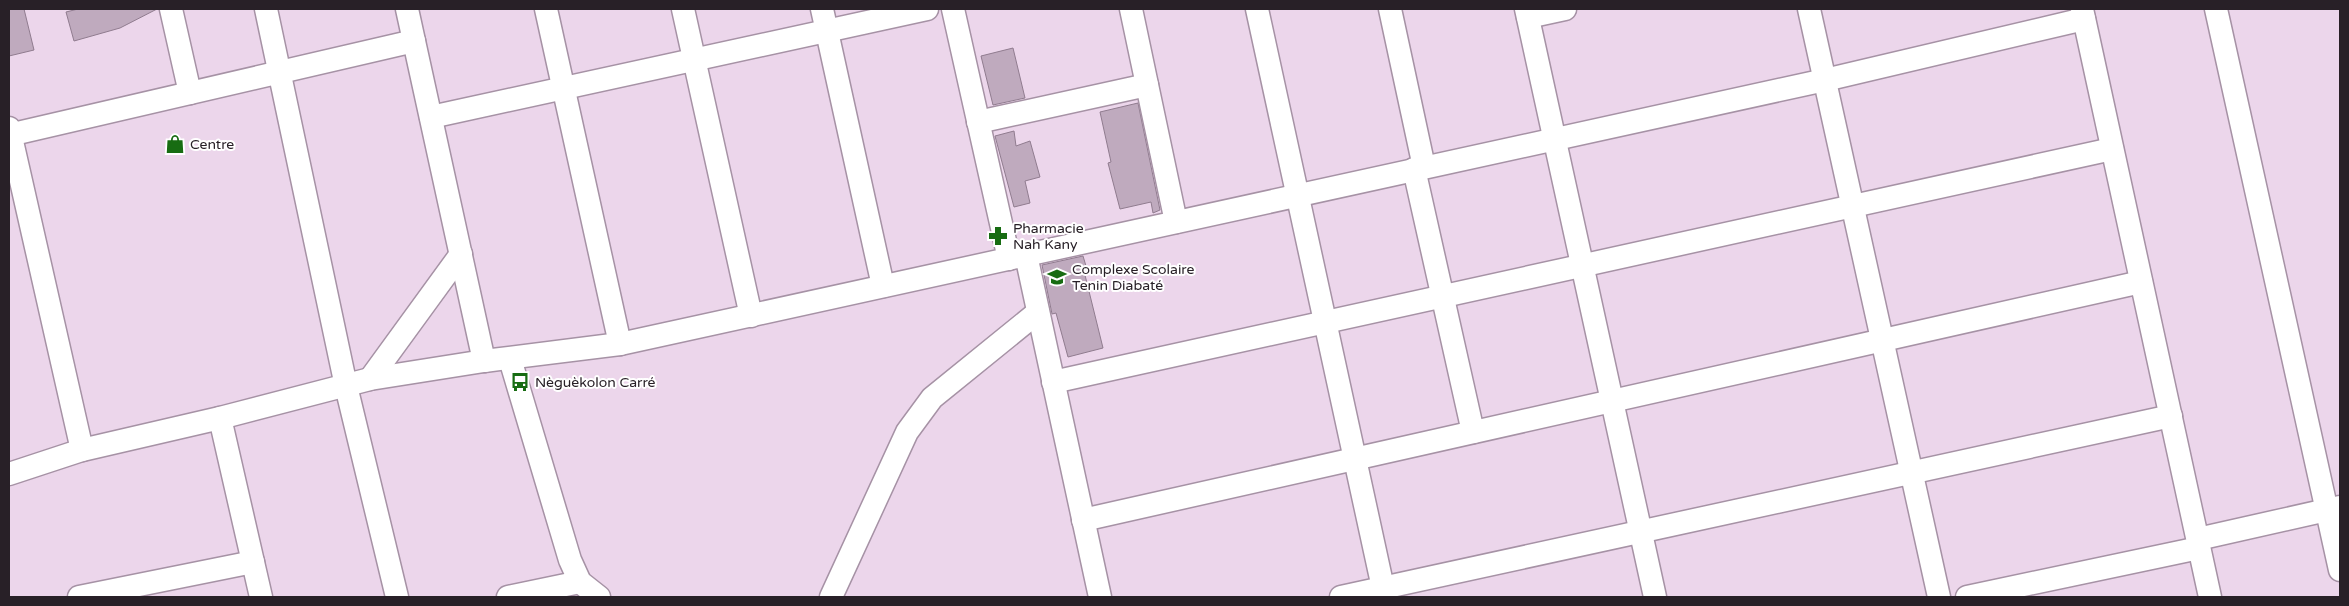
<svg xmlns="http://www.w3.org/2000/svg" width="2349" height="606" font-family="'Varela Round',sans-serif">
<rect width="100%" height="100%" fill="#ecd6eb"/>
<g fill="#bfaabe" stroke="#907c8f">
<path d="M9 9H24L34 50 9 56Z"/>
<path d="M78 9H157L120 28 74 41 66 12Z"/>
<path d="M1013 48 1025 98 993 105 981 56Z"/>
<path d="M1138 103 1160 210 1153 213 1151 202 1120 209 1108 163 1111 162 1100 112Z"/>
<path d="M1014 131 1016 146 1030 141 1040 177 1025 181 1030 203 1014 207 995 136Z"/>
<path d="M1083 256 1086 266 1083 267 1103 348 1068 357 1056 313 1052 314 1042 265Z"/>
</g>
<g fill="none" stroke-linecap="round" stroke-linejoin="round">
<g stroke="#a692a5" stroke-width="25">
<g id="minor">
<path d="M171 9 190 93"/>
<path d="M266 9 346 386 397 597"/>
<path d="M407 9 484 361"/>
<path d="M546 9 620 344"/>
<path d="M683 9 751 316"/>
<path d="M822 9 883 286"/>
<path d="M953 9 1009 259"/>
<path d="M1131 9 1176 222"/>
<path d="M1257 9 1385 597"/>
<path d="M1390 9 1424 167"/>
<path d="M1526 9 1655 597"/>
<path d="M1809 9 1939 597"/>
<path d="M2082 9 2210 597"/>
<path d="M2216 9 2340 570"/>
<path d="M1528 17 1565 9"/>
<path d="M431 117 927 9"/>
<path d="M978 122 1147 85"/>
<path d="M9 128 82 450"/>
<path d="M9 135 414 41"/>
<path d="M1414 169 1473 432"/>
<path d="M1026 255 1100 597"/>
<path d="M510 359 570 560 580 582 599 597"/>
<path d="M370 379 461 254"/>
<path d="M1053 382 2112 149"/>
<path d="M220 418 261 597"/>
<path d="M9 474 82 450 220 418 370 379 484 361 620 344 1825 80 2084 19"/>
<path d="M1083 520 2141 282"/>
<path d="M2198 539 2340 507"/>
<path d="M79 597 253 562"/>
<path d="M508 597 580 582"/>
<path d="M831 597 907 432 932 398 1038 312"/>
<path d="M1341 597 2171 416"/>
<path d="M1967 597 2199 548"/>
</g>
</g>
<use href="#minor" stroke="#fff" stroke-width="22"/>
</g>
<defs>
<g id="shop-bare" transform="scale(1.5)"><path d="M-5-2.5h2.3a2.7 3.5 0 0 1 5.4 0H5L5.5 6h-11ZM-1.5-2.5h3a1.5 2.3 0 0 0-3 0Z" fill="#176c12" stroke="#fff" stroke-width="2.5" paint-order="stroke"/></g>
<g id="pharmacy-bare" transform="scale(1.5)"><path d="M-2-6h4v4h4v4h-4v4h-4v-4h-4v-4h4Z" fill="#176c12" stroke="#fff" stroke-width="2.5" paint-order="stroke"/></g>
<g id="school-bare" transform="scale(1.5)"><path d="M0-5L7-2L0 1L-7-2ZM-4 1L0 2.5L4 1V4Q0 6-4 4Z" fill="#176c12" stroke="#fff" stroke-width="2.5" paint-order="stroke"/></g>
<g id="bus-bare" transform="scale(1.5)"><path d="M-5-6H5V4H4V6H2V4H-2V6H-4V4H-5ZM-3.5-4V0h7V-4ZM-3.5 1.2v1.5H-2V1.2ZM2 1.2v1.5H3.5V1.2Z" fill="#176c12" stroke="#fff" stroke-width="2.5" paint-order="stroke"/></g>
</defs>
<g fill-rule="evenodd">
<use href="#shop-bare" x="175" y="144"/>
<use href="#pharmacy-bare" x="998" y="236"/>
<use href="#school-bare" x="1057" y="277"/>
<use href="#bus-bare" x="520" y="382"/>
</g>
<g text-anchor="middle" stroke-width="4" stroke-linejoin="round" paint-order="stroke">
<g font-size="14" fill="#282027" stroke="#fff" text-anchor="start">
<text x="190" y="149">Centre</text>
<text x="1013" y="233">Pharmacie<tspan x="1013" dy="16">Nah Kany</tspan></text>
<text x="1072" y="274">Complexe Scolaire<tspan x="1072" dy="16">Tenin Diabaté</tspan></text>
<text x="535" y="387">Nèguèkolon Carré</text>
</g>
</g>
<rect width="2349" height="606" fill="none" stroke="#282027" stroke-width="20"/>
</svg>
